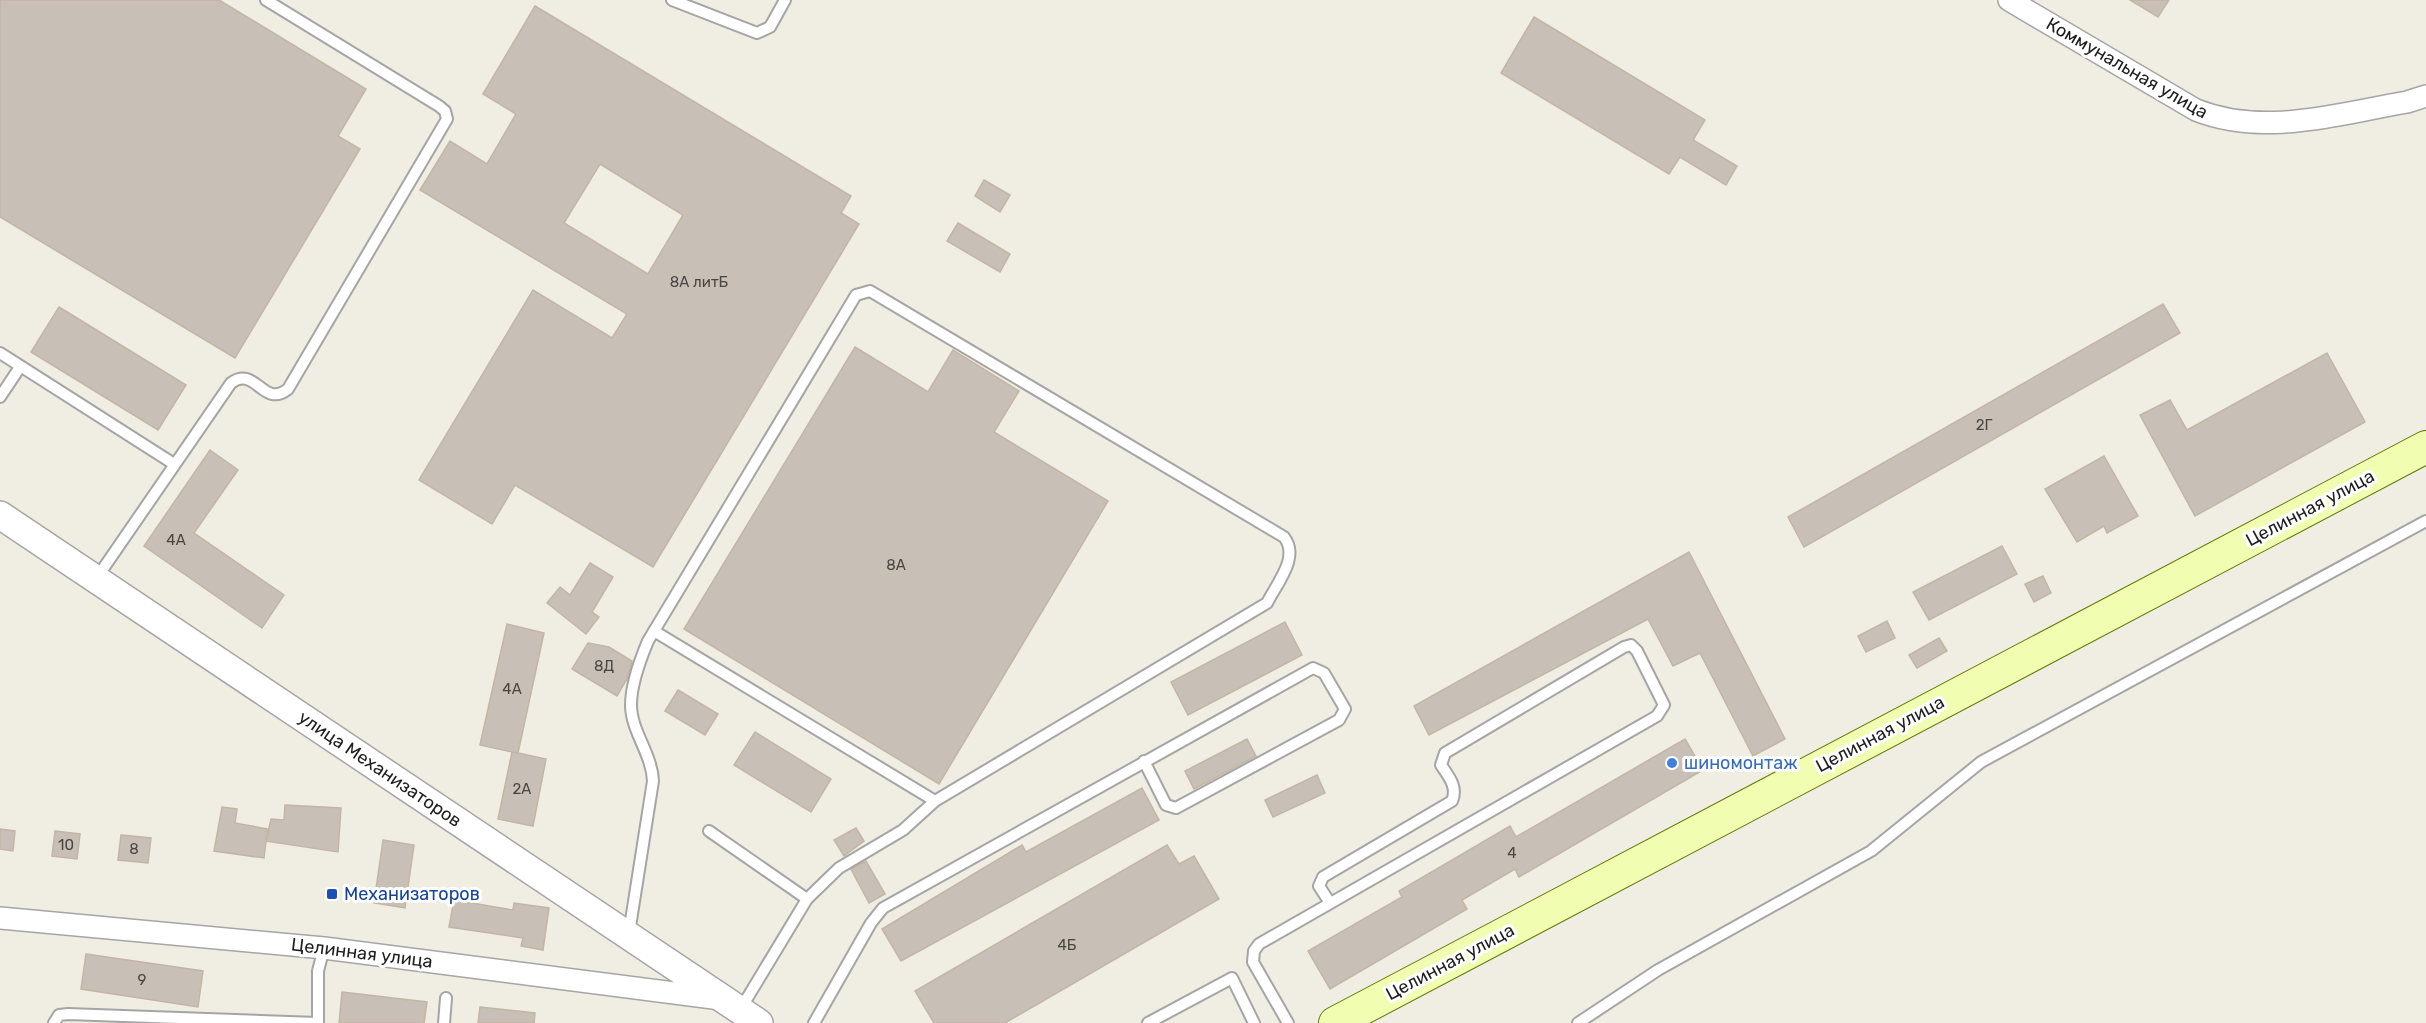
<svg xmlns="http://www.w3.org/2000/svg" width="2426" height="1023" font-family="Rubik,sans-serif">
<rect width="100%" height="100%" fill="#f0ede3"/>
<g fill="#c8c0b6" stroke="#c3b5a4" stroke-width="1.5" fill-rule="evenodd">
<path d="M0 0H219L366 89 338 136 360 149 235 358 0 217Z"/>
<path d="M2130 0H2169L2158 17Z"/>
<path d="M535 6 851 196 841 213 859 224 653 567 515 485 492 524 419 480 533 290 612 338 627 314 420 190 450 141 487 164 516 114 483 94ZM600 164 683 215 648 274 564 223Z"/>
<path d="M1534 17 1705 120 1693 140 1737 166 1726 185 1680 157 1669 174 1501 73Z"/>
<path d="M984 180 1010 195 1000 212 975 196Z"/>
<path d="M958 223 1010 254 1000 272 947 241Z"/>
<path d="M2163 304 2180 333 1804 547 1788 517Z"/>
<path d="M59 307 186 385 158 430 31 352Z"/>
<path d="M855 347 928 392 953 350 1019 391 994 432 1108 501 939 784 684 629Z"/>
<path d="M2327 353 2365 422 2195 516 2140 415 2170 400 2187 430Z"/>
<path d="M210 450 238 470 194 533 284 595 262 628 144 546Z"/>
<path d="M2104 456 2138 516 2107 533 2104 526 2077 542 2045 489Z"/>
<path d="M2002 546 2017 574 1929 620 1913 592Z"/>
<path d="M1689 552 1785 739 1753 756 1700 653 1673 666 1648 619 1429 735 1414 706Z"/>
<path d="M590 563 613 577 592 612 599 617 586 634 547 603 560 587 570 595Z"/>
<path d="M2043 576 2051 593 2034 602 2025 584Z"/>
<path d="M1887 621 1895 638 1866 652 1858 636Z"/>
<path d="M1285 622 1302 655 1188 715 1171 682Z"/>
<path d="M507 624 544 633 518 753 546 759 533 826 498 819 512 752 517 753 480 745Z"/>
<path d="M1939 638 1947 651 1917 668 1909 655Z"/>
<path d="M588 643 609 647 632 661 627 679 617 696 572 669Z"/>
<path d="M678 690 718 714 705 735 665 711Z"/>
<path d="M755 732 831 779 811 812 734 765Z"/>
<path d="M1247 739 1256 756 1194 789 1185 771Z"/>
<path d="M1685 739 1703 770 1519 877 1515 869 1462 900 1467 909 1330 989 1308 951 1402 897 1399 891 1510 826 1516 837Z"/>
<path d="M1317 775 1325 793 1273 817 1265 800Z"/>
<path d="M1142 788 1159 820 901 961 882 929 1022 845 1026 852Z"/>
<path d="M285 805 341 808 338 852 266 841 264 858 214 851 222 807 237 809 235 823 268 829 266 841 271 819 284 820Z"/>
<path d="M856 828 864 841 844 856 834 840Z"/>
<path d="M0 829 15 831 13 851 0 849Z"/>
<path d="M55 831 80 834 77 859 52 856Z"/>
<path d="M121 835 151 838 148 863 118 860Z"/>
<path d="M383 840 414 845 405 908 374 903Z"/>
<path d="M1167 845 1179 864 1194 856 1219 899 1005 1023H934L915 991Z"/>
<path d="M866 861 885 894 869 903 851 869Z"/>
<path d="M454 900 513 910 514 903 549 908 543 950 521 946 523 938 449 927Z"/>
<path d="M86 954 203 971 198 1007 81 989Z"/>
<path d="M342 992 427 1002 424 1023H339Z"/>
<path d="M480 1007 535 1013 534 1023H478Z"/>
</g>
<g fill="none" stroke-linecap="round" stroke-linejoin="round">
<g stroke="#a5a5a5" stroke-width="14">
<g id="service">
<path d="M672 0 757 33 770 27 785 0"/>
<path d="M0 353 174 464"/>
<path d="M0 397 20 367"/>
<path d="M96 579 231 383C256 365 263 409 288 389L447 119 445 111 439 106 266 0"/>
<path d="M654 631 935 801"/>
<path d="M709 831 807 899"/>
<path d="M629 933 653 781C652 754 631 731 631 705 631 684 640 660 648 641L856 295 870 291 1284 537C1300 557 1277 583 1267 603L935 801 903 830 839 868 807 899 740 1010"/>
<path d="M54 1023 59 1015 68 1014 317 1023"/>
<path d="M318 1023V971L324 948"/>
<path d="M444 1023 446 998"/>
<path d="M814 1023 871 923 883 908 1313 668 1324 673 1345 709 1339 720 1176 808 1166 805 1144 761"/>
<path d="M1148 1023 1232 978 1254 1023"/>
<path d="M1288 1023 1253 962 1254 951 1259 944 1657 716 1664 705 1637 651 1631 645 1624 647 1445 753 1441 765C1449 777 1458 787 1452 801L1323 877 1319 886 1330 903"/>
<path d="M1578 1023 1658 970 1871 851 1981 762 2426 521"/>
</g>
</g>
<g stroke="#a5a5a5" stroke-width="24">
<g id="minor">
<path d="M2009 0 2196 110C2264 137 2337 114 2407 102L2426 96"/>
<path d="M0 918 324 948 721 999"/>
</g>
</g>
<g stroke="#a5a5a5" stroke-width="30">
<path id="tertiary" d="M0 515 759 1023"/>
</g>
<g stroke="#5d7a00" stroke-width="34">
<path id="secondary" d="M1335 1023 2426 447"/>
</g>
<use href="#service" stroke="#fff" stroke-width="10"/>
<use href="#minor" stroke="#fff" stroke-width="21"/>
<use href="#tertiary" stroke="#fff" stroke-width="27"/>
<use href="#secondary" stroke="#f1feb2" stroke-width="32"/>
</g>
<circle fill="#3f7fe0" stroke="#fff" stroke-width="2" cx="1672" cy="763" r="6"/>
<rect fill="#1a4fb4" stroke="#fff" stroke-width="2" x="326" y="888" width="12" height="12" rx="3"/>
<g text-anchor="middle" stroke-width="6" stroke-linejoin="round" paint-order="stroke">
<g font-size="15" fill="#484644">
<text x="699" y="287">8А литБ</text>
<text x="1984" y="430">2Г</text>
<text x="176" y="545">4А</text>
<text x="896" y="570">8А</text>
<text x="604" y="671">8Д</text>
<text x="512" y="694">4А</text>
<text x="522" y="794">2А</text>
<text x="66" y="850">10</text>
<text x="134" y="854">8</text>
<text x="1512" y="858">4</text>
<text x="1067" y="950">4Б</text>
<text x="142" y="985">9</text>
</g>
<g font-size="18" fill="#1e1e1e" stroke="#fff">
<text transform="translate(2127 68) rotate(30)" y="6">Коммунальная улица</text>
<text transform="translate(2310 508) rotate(-28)" y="6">Целинная улица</text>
<text transform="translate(1880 734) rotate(-28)" y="6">Целинная улица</text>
<text transform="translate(380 769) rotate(34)" y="6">улица Механизаторов</text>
<text transform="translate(362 953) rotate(7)" y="6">Целинная улица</text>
<text transform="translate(1450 962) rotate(-28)" y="6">Целинная улица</text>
</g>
<g font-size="18" fill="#366cbe" stroke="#fff" text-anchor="start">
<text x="1684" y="769">шиномонтаж</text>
</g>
<g font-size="18" fill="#164399" stroke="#fff" text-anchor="start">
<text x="344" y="900">Механизаторов</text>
</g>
</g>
</svg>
